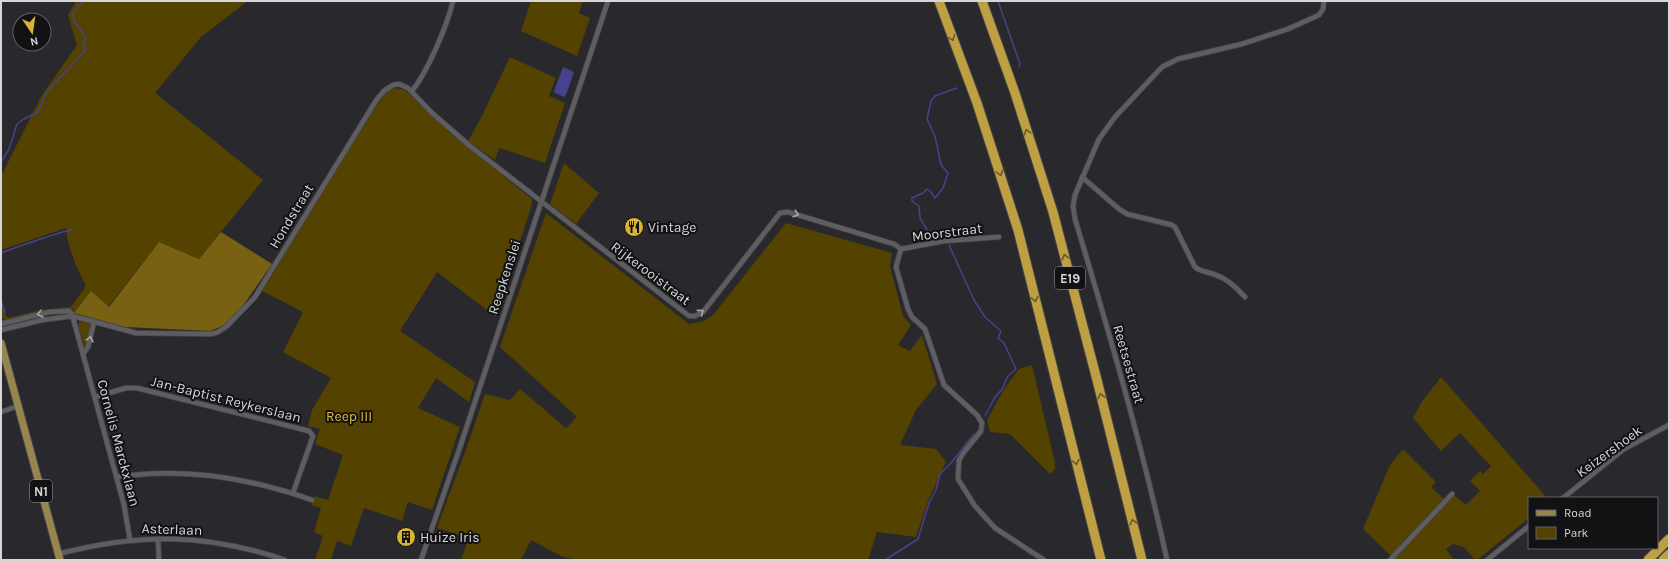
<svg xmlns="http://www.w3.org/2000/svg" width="1670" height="561" font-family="Karla,sans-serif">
<rect width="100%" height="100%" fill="#29292d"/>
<g fill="#544200">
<path d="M76 1H248L201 37 155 93 263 180 199 259 159 242 108 307 91 291 74 313 73 309 49 310 6 320 3 319 1 310V298L5 315 8 318 40 310 71 307 86 286C77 269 68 249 66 228L1 250V176L42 95 77 45 68 15Z"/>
<path d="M531 1H583L579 13 590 18 577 56 521 31Z"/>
<path d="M510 57 556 78 549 96 565 103 545 163 499 148 495 160 468 141 482 116Z"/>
<path d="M395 88 405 90 450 133 532 199V204L496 317 437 272 400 331 475 382 469 402 436 378 418 408 460 427 432 510 408 502 402 521 364 508 351 546 337 541 331 560H315L323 536 314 532 321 508 311 505 314 496 328 500 343 455 315 444 320 429 308 426 312 410 331 378 283 352 303 312 262 291 370 115 387 91Z"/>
<path d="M564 163 599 193 576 224 550 204Z"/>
<path d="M546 213 689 324 704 321 713 315 786 223 892 253 890 266 903 316 911 325 898 345 910 351 922 335 937 384 916 410 900 445 936 449 946 462 928 501 916 537 877 532 868 560H579L563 557 531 540 521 560H461L469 538 437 528 469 441 485 394 510 400 520 389 566 428 577 417 500 347Z"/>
<path d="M82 321 90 323 91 326 85 348 78 325 79 322Z"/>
<path d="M1032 365 1055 463V469L1050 474 1010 434 990 432 987 420 1004 389 1019 369Z"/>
<path d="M1441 377 1547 498H1529V518L1477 560H1475L1464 547 1453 544 1446 549 1454 560H1392L1454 495 1466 505 1480 491 1470 481 1480 471 1483 474 1491 466 1460 433 1441 451 1413 418 1421 403Z"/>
<path d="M1403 449 1436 482 1431 487 1444 499 1391 556 1363 529 1390 465Z"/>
</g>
<path fill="#786112" d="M221 232 272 264 238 313 225 325 210 331 125 327 74 313 91 291 109 307 159 242 199 259Z"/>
<path fill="#48418c" d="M563 67 574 72 566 95 564 97 555 93 554 91Z"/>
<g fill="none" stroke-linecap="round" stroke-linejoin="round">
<g stroke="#48418c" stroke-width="1.5">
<path d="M998 1 1020 64 1019 67"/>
<path d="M1 162 9 149 17 124 24 119 38 112 46 93 85 51 83 45 86 37 74 21 73 13 83 1"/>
<path d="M932 238 920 218 919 206 912 201V198L923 193 927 189 930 191 935 198 943 188 948 173 941 165 935 136 927 119 931 101 935 96 957 88"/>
<path d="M949 245 974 300 985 317 1001 331 998 338 1004 343 1016 369 1008 376 1002 389 994 399 985 416"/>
<path d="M1 253C25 244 48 236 73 229"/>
<path d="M1 300 5 313"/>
<path d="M885 560 918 539 929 503 936 490 940 474 951 463 974 434"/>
</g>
<g stroke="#454548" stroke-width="6">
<g id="street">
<path d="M412 91C428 71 447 26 453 1"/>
<path d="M1082 177 1119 209 1127 214 1172 225 1175 227 1195 267C1201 272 1209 272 1216 275 1228 279 1237 288 1245 297"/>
<path d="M901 249 896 267 908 309 912 317 925 329 944 385 977 415 982 423 981 431 964 452 959 460 958 479 975 506 995 528 1044 560"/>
<path d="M901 249 944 241 999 237"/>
<path d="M1 324 49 312 69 311 72 314 124 505 130 540"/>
<path d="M1 330 42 320 73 316 136 333 211 334 218 332 227 326 255 297 377 99 385 90 393 85 399 84 408 88 432 113 470 146 689 316H695L703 312 780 213 788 212 894 244 901 249"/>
<path d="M83 354 88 347 94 322"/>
<path d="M95 397 126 388H137L309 431 313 436 293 493"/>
<path d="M1 412 18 406"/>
<path d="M117 477C182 467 250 478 312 500"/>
<path d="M1563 498 1624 449 1669 425"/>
<path d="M158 539 159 560"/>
<path d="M58 554C138 533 206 533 285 560"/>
<path d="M421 560 460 447 608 1"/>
<path d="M1167 560C1142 445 1109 332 1075 219L1073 206 1075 195 1099 139 1115 117 1162 67 1178 59 1242 44 1288 29 1319 15 1323 9 1324 1"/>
<path d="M1390 560 1452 494"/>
<path d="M1487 560 1529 526"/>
</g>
</g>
<g stroke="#454548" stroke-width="9">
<path id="primary" d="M1 343 60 560"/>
</g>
<g stroke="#454548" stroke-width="11">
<g id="highway">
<path d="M939 1 977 103 1018 230 1101 560"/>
<path d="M982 1 1015 93 1053 212 1097 380 1142 560"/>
<path d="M1648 560 1669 539"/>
<path d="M1663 560 1669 554"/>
</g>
</g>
<use href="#street" stroke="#5d5d62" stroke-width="4.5"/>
<use href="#primary" stroke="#97854f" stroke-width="7"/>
<use href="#highway" stroke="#bea043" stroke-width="9"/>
</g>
<defs><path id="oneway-chevron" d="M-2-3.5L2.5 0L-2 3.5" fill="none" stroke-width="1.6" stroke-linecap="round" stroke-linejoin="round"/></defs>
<g stroke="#68592c">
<use href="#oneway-chevron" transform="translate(952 38) rotate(69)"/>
<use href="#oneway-chevron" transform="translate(1027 132) rotate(-108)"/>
<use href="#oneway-chevron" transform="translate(1000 173) rotate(72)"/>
<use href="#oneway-chevron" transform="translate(1065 257) rotate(-105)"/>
<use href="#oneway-chevron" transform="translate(1035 299) rotate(76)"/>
<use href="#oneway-chevron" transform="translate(1101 396) rotate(-104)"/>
<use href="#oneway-chevron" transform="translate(1076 462) rotate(76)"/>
<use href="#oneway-chevron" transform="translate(1133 522) rotate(-104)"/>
</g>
<g stroke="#a6a6a9">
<use href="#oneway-chevron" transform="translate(796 214) rotate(17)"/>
<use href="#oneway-chevron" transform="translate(701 312) rotate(-37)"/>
<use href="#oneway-chevron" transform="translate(40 314) rotate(166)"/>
<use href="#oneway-chevron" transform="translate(90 339) rotate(-75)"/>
</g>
<defs>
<g id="restaurant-disc" transform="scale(1)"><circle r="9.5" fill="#dab333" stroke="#121214"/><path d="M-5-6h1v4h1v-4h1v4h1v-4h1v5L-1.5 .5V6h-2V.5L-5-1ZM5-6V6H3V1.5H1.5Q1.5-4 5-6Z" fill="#111"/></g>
<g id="building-disc" transform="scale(1)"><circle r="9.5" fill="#dab333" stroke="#121214"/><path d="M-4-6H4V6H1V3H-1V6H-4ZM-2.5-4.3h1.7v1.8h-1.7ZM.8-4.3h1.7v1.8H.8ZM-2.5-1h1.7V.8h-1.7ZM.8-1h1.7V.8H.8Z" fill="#111"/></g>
</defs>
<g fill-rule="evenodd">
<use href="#restaurant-disc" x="634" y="227"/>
<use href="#building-disc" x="406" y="537"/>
</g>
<g text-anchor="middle" stroke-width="4" stroke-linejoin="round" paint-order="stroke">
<g fill="#121214" stroke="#9b9c9e" stroke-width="1">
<rect x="1055" y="267" width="30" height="22" rx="3"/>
<rect x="30" y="480" width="22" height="22" rx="3"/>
</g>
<g font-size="13" font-weight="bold" fill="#d6d7d9">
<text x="1070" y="283">E19</text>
<text x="41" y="496">N1</text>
</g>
<g font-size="14" fill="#d6d7d9" stroke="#121214">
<text transform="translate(291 216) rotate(-59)" y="5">Hondstraat</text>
<text transform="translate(947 232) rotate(-7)" y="5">Moorstraat</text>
<text transform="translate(651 273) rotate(37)" y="5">Rijkerooistraat</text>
<text transform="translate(504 277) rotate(-72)" y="5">Reepkenslei</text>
<text transform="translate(1129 364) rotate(74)" y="5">Reetsestraat</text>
<text transform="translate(226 399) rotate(14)" y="5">Jan-Baptist Reykerslaan</text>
<text transform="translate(119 443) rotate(75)" y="5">Cornelis Marckxlaan</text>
<text transform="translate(1609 451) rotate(-36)" y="5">Keizershoek</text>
<text transform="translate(172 529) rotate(2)" y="5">Asterlaan</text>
</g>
<g font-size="14" fill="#d6d7d9" stroke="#121214" text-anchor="start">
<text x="648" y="232">Vintage</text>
<text x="420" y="542">Huize Iris</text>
</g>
<g font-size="14" fill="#e5bc36" stroke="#121214">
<text x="349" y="421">Reep III</text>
</g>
</g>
<rect width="1670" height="561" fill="none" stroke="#d6d7d9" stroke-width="4"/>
<rect x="1528" y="497" width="130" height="52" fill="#121214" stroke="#606163"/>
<rect x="1536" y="510" width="20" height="6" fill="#97854f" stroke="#606163"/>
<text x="1564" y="517" font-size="12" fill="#d6d7d9">Road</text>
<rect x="1536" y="527" width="20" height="12" fill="#544200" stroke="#606163"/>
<text x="1564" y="537" font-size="12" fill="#d6d7d9">Park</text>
<g transform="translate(32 32) rotate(167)"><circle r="19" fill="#121214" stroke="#606163"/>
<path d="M0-3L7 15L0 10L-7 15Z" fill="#dab333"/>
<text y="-6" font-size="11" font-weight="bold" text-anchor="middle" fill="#d6d7d9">N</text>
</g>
</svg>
